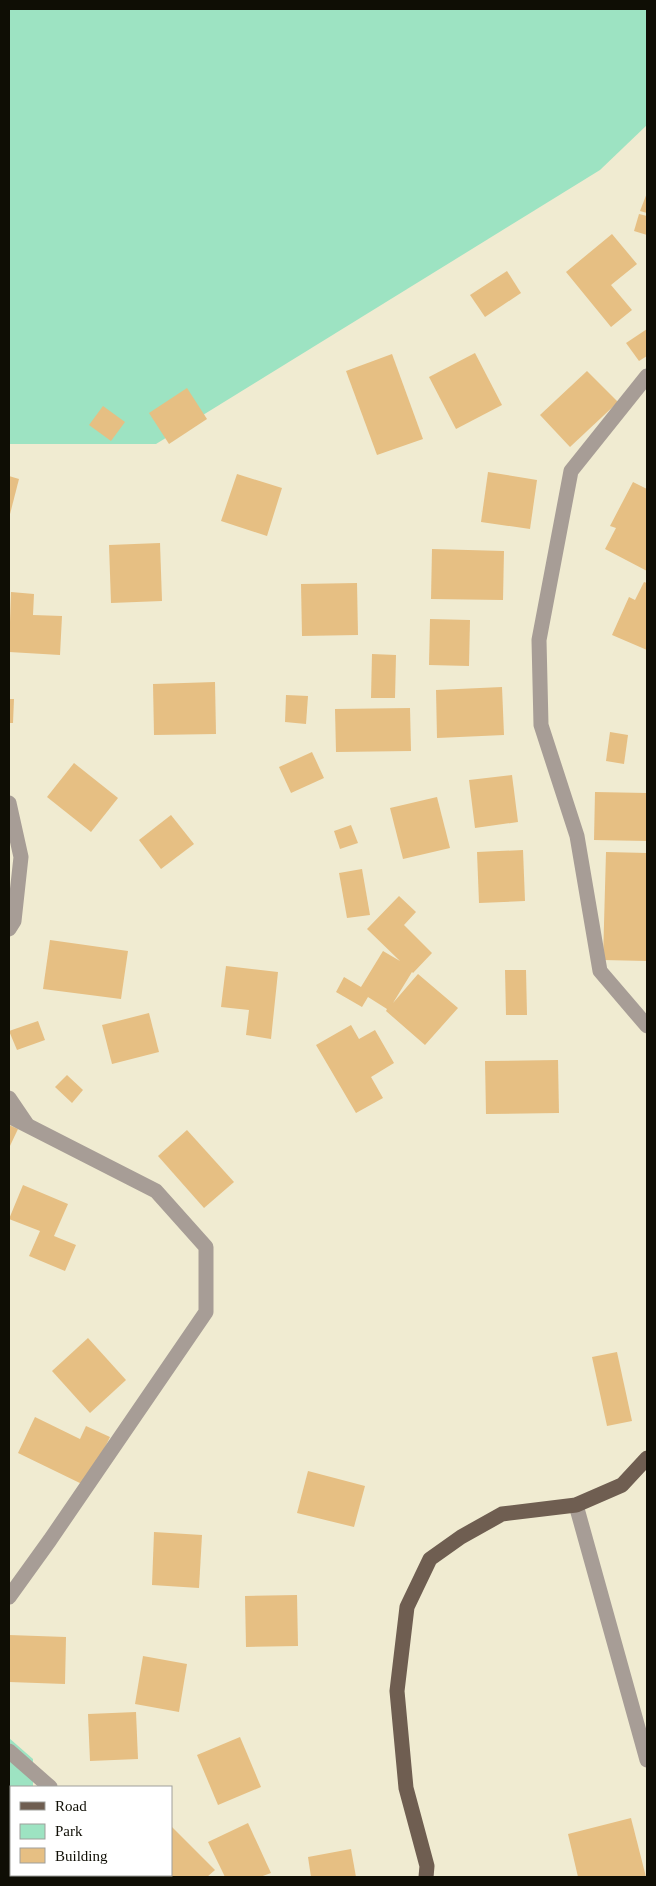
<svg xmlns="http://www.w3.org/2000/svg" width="656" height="1886" font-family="'Times New Roman',serif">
<rect width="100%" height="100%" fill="#f0ebd1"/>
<g fill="#9de3c2">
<path d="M9 9H647V125L600 170 156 444H9Z"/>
<path d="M9 1738 33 1759V1787H11V1875H33V1877H9Z"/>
</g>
<g fill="#e6bf83">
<path d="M647 193V213L640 211Z"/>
<path d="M639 214 647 216V235L634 231Z"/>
<path d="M612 234 637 264 611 285 632 310 611 327 566 272Z"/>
<path d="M507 271 521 293 485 317 470 295Z"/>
<path d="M647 329V356L639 361 626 343Z"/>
<path d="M475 353 502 405 456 429 429 377Z"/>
<path d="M392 354 423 439 377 455 346 371Z"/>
<path d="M587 371 618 402 570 447 540 415Z"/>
<path d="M187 388 207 419 169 444 149 413Z"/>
<path d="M103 406 125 422 111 441 89 425Z"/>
<path d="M488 472 537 480 530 529 481 522Z"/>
<path d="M237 474 282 488 267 536 221 521Z"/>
<path d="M9 476 19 479 9 518Z"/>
<path d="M633 482 647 489V571L605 549 616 528 610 526Z"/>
<path d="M160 543 162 601 111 603 109 545Z"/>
<path d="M432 549 504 551 503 600 431 599Z"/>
<path d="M644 582 647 583V650L612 635 629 597 635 600Z"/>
<path d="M357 583 358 635 302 636 301 584Z"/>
<path d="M11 592 34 594 33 615 62 616 60 655 9 652Z"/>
<path d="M430 619 470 620 469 666 429 665Z"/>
<path d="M372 654 396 655 395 698H371Z"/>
<path d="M215 682 216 734 154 735 153 684Z"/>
<path d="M502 687 504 735 437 738 436 690Z"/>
<path d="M286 695 308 696 306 724 285 722Z"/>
<path d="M9 699H14L13 723H9Z"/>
<path d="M410 708 411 751 336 752 335 709Z"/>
<path d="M610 732 628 735 624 764 606 761Z"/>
<path d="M312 752 324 778 291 793 279 767Z"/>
<path d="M74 763 118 798 91 832 47 797Z"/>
<path d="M512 775 518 822 475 828 469 780Z"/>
<path d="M595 792 647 793V841L594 840Z"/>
<path d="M437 797 450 848 403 859 390 808Z"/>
<path d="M171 815 194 844 161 869 139 840Z"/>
<path d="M351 825 358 843 340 849 334 831Z"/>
<path d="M523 850 525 901 479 903 477 852Z"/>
<path d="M606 852 647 853V961L603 960Z"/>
<path d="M362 869 370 915 347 918 339 873Z"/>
<path d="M399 896 416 912 404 925 432 953 413 973 412 972 393 1003 418 974 458 1008 425 1045 386 1011 387 1009 368 997 362 1007 336 992 344 977 361 987 383 951 400 961 367 929Z"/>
<path d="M50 940 128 951 121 999 43 989Z"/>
<path d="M226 966 278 972 271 1039 246 1035 249 1010 221 1007Z"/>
<path d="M505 970H526L527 1015H506Z"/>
<path d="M149 1013 159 1052 112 1064 102 1025Z"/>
<path d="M38 1021 45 1040 17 1050 9 1031Z"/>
<path d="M351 1025 359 1039 375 1030 394 1063 371 1077 383 1098 356 1113 316 1045Z"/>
<path d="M558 1060 559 1113 486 1114 485 1061Z"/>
<path d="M67 1075 83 1090 72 1103 55 1087Z"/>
<path d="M9 1125 18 1129 9 1148Z"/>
<path d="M187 1130 234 1182 204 1208 158 1156Z"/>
<path d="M23 1185 68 1204 54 1236 76 1245 65 1271 29 1256 40 1231 9 1219Z"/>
<path d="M88 1338 126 1380 90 1413 52 1371Z"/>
<path d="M617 1352 632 1421 607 1426 592 1357Z"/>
<path d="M35 1417 80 1439 86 1426 110 1437 86 1486 18 1453Z"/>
<path d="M308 1471 365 1486 354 1527 297 1513Z"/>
<path d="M154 1532 202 1535 199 1588 152 1585Z"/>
<path d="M297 1595 298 1646 246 1647 245 1596Z"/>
<path d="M9 1635 66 1637 65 1684 9 1682Z"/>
<path d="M143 1656 187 1664 179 1712 135 1704Z"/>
<path d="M136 1712 138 1759 90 1761 88 1714Z"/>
<path d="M240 1737 261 1787 218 1805 197 1755Z"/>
<path d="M631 1818 646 1877H578L568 1834Z"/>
<path d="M248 1823 271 1873 260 1877H225L208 1842Z"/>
<path d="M171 1826 215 1870 207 1877H166L164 1875H171Z"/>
<path d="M351 1849 356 1877H311L308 1857Z"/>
</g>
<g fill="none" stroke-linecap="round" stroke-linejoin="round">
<g stroke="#a79d96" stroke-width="15">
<path d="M647 376 571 471 539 640 541 725 577 836 600 971 647 1026"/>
<path d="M9 803 21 857 14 921 9 929"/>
<path d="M9 1098 26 1123"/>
<path d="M9 1116 156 1191 206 1247V1312L50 1540 9 1597"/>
<path d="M576 1505 647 1760"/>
<path d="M9 1751 50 1787"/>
<path d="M151 1875 154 1877"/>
</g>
<path stroke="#6f5e51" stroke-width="15" d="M426 1877 427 1866 406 1788 397 1691 407 1607 430 1559 461 1537 502 1514 576 1505 622 1485 647 1458"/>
</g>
<rect width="656" height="1886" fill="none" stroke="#0f0e05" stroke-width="20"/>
<rect x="10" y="1786" width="162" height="90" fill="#ffffff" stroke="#9f9f9b"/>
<rect x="20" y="1802" width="25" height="8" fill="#6f5e51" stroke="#9f9f9b"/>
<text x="55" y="1811" font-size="15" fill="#0f0e05">Road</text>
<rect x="20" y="1824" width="25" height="15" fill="#9de3c2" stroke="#9f9f9b"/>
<text x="55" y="1836" font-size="15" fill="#0f0e05">Park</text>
<rect x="20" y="1848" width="25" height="15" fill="#e6bf83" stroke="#9f9f9b"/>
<text x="55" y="1861" font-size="15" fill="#0f0e05">Building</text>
</svg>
